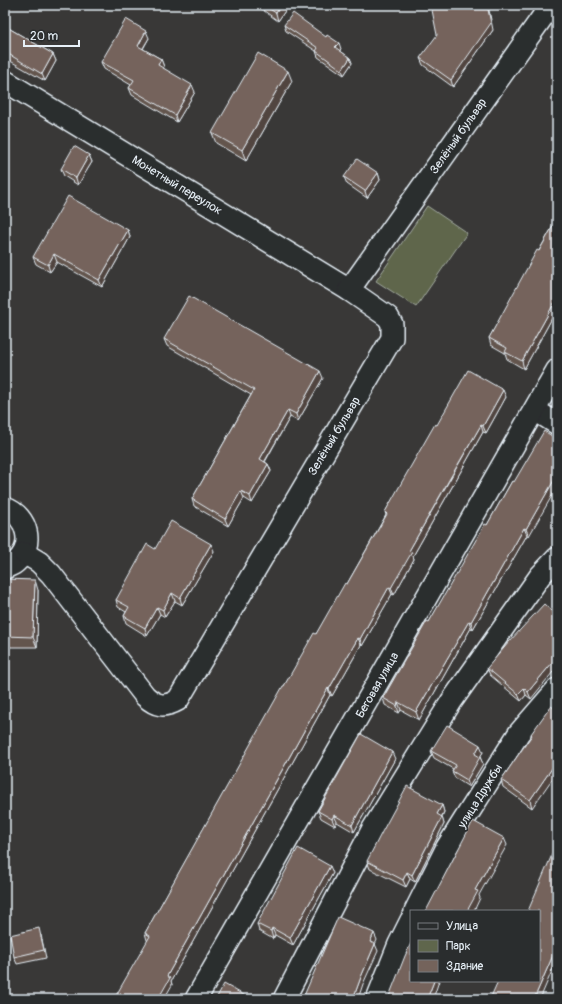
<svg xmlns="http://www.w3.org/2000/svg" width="562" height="1004" font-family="Pangolin,sans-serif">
<rect width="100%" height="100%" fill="#393837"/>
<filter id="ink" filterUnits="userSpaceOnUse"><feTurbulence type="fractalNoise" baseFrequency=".025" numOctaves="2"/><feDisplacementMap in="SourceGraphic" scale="8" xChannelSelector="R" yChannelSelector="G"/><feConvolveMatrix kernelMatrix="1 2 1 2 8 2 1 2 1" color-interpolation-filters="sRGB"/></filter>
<g filter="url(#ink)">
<path fill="#5f664c" stroke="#a4aca2" d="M427 206 467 233 416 307 376 281Z"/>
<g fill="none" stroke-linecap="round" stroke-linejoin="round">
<g stroke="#e8f1f8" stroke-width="24">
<g id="street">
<path d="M5 81 349 290"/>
<path d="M535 410 557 424"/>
<path d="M5 508C28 516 35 546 16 562 13 565 9 566 5 568"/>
<path d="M24 553 39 562 51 574 145 696C156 706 164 708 178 700L392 338V324L388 317 349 290 551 5"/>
<path d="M415 911 447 847 519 733 557 689"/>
<path d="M196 999 557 370"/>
<path d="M284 999 372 830 451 702 540 576 557 558"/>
<path d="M377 999 399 944 411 920"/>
</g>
</g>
<use href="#street" stroke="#2a2d2e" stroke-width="21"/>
</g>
<g fill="#64554e" stroke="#e8f1f8">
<path d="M256 5H289L278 21Z"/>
<path d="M284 25 341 49 339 50 350 58 352 63 344 75 318 57 316 51 286 31Z"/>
<path d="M5 26 53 54 56 61 45 81 5 58Z"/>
<path d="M493 30 453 87 423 65 420 58Z"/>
<path d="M149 38 143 49 161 59 164 67 163 68 195 92 177 122 132 95 129 88 131 85 104 69 101 62Z"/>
<path d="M292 81 246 161 216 143 212 133Z"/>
<path d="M89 155 92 162 78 185 64 176 61 169Z"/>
<path d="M378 173 380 180 367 198 347 184 344 177Z"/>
<path d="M557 219V309L524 369 507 359 505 353 491 345 489 338Z"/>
<path d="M128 230 130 237 102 287 57 262 50 272 36 264 33 257Z"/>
<path d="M164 339 323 378 298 421 290 417 265 462 268 464 271 471 252 503 244 498 228 526 194 506 192 499 251 395 167 346Z"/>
<path d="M506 397 486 433 483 432 452 487 413 556 414 559 394 595 392 594 362 646 361 645 332 696 330 695 171 981 172 985 147 940 145 933 284 686 347 584 386 515 385 512 437 425Z"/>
<path d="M512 481 529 536 527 535 473 629 471 628 419 720 401 710 399 713 385 705 383 698 429 622 487 525Z"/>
<path d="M155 549 214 551 182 605 175 601 165 617 160 614 147 636 126 623 124 616 126 612 118 607 116 600Z"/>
<path d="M5 579 38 590 37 647H5Z"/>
<path d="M557 616 531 699 526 695 521 701 490 675 487 668Z"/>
<path d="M557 710 532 808 503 787 501 780 531 736V734Z"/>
<path d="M431 751 483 752 480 757 483 764 469 787 455 778 452 771 453 769 434 758Z"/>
<path d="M395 759 354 832 337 822 335 826 321 818 318 811Z"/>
<path d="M442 805 444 812 442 817 444 824 415 882 410 879 406 887 370 869 367 861Z"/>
<path d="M333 873 293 945 275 935 273 939 259 931 257 924Z"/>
<path d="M41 935 46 958 17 964 14 957Z"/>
</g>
<g fill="#514540" stroke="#e8f1f8">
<path d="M281 5H289L278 21 276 13Z"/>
<path d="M487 5H488L493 30 453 87 451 80Z"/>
<path d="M146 31 149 38 140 53 138 46Z"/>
<path d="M339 43 341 49 337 53 335 47Z"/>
<path d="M53 54 56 61 45 81 42 74Z"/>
<path d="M350 58 352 63 344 75 342 70Z"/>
<path d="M161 59 164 67 160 72 158 65Z"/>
<path d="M288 71 292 81 246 161 242 150Z"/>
<path d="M192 85 195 92 177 122 175 115Z"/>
<path d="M89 155 92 162 78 185 76 178Z"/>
<path d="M378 173 380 180 367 198 365 191Z"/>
<path d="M128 230 130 237 102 287 99 280Z"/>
<path d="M54 254 57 262 50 272 48 265Z"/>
<path d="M557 298V309L524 369 522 361Z"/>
<path d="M320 371 323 378 298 421 296 414Z"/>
<path d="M503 390 506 397 486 433 483 426Z"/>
<path d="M288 410 290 417 262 466 260 459Z"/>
<path d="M481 425 483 432 413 556 414 559 394 595 391 588 409 551Z"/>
<path d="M268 464 271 471 252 503 250 496Z"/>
<path d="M557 475V487L529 536 526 529Z"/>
<path d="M241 491 244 498 228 526 225 519Z"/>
<path d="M524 528 527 535 473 629 471 622Z"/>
<path d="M211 544 214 551 182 605 180 598Z"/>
<path d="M35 580 38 590 37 647 33 637Z"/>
<path d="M389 587 392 594 362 646 360 639Z"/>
<path d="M172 593 175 601 165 617 163 610Z"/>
<path d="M157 607 160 614 147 636 145 628Z"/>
<path d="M469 621 471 628 419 720 416 712Z"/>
<path d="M358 638 361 645 332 696 329 689Z"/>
<path d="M557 657V667L531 699 528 692Z"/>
<path d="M328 688 330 695 171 981 172 985 164 999H158L167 976Z"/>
<path d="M524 688 526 695 521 701 518 694Z"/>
<path d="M398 702 401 710 399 713 397 706Z"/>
<path d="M480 745 483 752 480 757 483 764 469 787 467 780 475 754Z"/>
<path d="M392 752 395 759 354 832 352 825Z"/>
<path d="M557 761V772L532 808 530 800Z"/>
<path d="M442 805 444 812 439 821 437 814Z"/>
<path d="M334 815 337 822 335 826 332 819Z"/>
<path d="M442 817 444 824 415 882 412 875Z"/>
<path d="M504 838 507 845 479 895 480 898 474 911H467L475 890Z"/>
<path d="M330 866 333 873 293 945 290 938Z"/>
<path d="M407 872 410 879 406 887 403 880Z"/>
<path d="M272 928 275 935 273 939 271 931Z"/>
<path d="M374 933 377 940 373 949 370 942Z"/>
<path d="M375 944 378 951 363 984 358 999H353L361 977Z"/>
<path d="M557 946V959L540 999H534Z"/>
<path d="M434 981H439L433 999H427Z"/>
</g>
<g fill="#74635b" stroke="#e8f1f8">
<path d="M263 5H281L276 13Z"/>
<path d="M431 5H487L491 23 451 80 420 58 437 35Z"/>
<path d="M293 13 326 37 327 35 339 43 335 47 350 58 342 70 316 51 318 48 284 25Z"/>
<path d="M126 19 146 31 138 46 161 59 158 65 192 85 175 115 129 88 134 80 101 62Z"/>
<path d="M5 26 53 54 42 74 5 52Z"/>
<path d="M258 53 288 71 242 150 212 133Z"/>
<path d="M74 146 89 155 76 178 61 169Z"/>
<path d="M357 159 378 173 365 191 344 177Z"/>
<path d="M68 196 128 230 99 280 54 254 48 265 33 257Z"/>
<path d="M557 219V298L522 361 505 352 507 348 489 338 537 250 539 251Z"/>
<path d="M189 296 320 371 296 414 288 410 260 459 268 464 250 496 241 491 225 519 192 499 254 390 164 339Z"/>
<path d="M468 370 503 390 483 426 481 425 449 480 409 551 412 552 391 588 389 587 360 639 358 638 329 689 328 688 167 976 170 978 158 999H114L150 936 145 933 283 686H284L314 633 316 634 345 583 347 584 387 514 385 512 403 480 435 424 437 425Z"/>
<path d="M544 431 557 439V475L526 529 524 528 471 622 469 621 416 712 398 702 397 706 383 698 427 621 429 622 485 524 487 525 512 481 514 482Z"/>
<path d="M171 521 211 544 180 598 172 593 163 610 157 607 145 628 124 616 129 607 116 600 147 544 155 549Z"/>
<path d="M5 579 35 580 33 637 5 636Z"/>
<path d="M544 604 557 616V657L528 692 524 688 518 694 487 668 509 642Z"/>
<path d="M551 706 557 710V761L530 800 501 780 532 735 531 734Z"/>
<path d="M447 725 480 745 475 754 480 757 467 780 452 771 456 765 431 751Z"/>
<path d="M361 734 392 752 352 825 334 815 332 819 318 811Z"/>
<path d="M407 786 442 805 437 814 442 817 412 875 407 872 403 880 367 861 382 832Z"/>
<path d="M473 821 504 838 475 890 478 891 467 911H426Z"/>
<path d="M557 843V946L534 999H490L498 981H539V911H528Z"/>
<path d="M298 848 330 866 290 938 272 928 271 931 257 924Z"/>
<path d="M338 917 374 933 370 942 375 944 361 977 353 999H307L303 998Z"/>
<path d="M39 928 44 950 14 957 10 935Z"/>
<path d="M411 943V981H434L427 999H388L405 956Z"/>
<path d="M224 984 251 999H216Z"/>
</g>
</g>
<g text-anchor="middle" stroke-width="3.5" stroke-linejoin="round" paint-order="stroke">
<g font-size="12" fill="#e8f1f8" stroke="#2a2d2e">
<text transform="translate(458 136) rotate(-55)" y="4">Зелёный бульвар</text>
<text transform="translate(177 185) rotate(31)" y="4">Монетный переулок</text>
<text transform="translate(334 436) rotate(-59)" y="4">Зелёный бульвар</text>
<text transform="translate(377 685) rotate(-60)" y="4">Беговая улица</text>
<text transform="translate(480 796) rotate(-58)" y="4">улица Дружбы</text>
</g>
</g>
<rect width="562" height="1004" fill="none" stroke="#2a2d2e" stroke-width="20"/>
<rect x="10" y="10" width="542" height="984" fill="none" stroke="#e8f1f8" stroke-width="1.5" filter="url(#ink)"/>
<rect x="410" y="910" width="130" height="72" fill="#2a2d2e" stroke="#767b7f"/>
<rect x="418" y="923" width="20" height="6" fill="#2a2d2e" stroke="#767b7f"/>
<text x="446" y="930" font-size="12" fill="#e8f1f8">Улица</text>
<rect x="418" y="940" width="20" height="12" fill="#5f664c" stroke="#767b7f"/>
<text x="446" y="950" font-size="12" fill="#e8f1f8">Парк</text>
<rect x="418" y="960" width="20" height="12" fill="#74635b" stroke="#767b7f"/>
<text x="446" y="970" font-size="12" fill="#e8f1f8">Здание</text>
<path d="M24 40v6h55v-6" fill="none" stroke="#e8f1f8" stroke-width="2"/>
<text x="30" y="40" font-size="12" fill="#e8f1f8" stroke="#2a2d2e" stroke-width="3" paint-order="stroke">20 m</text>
</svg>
